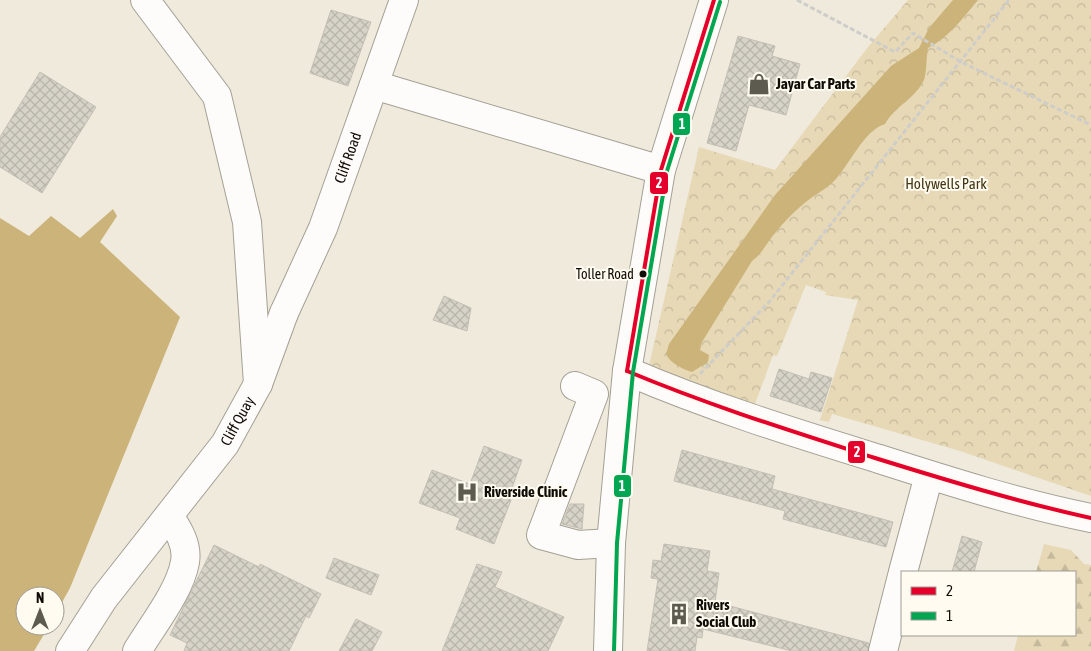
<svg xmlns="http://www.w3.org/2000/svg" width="1091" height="651" font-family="'Asap Condensed',sans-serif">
<defs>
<pattern id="forest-firs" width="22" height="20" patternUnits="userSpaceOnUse" patternTransform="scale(1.25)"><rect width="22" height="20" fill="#e7d9b6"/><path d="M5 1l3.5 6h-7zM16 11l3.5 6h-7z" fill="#c5b99b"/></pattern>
<pattern id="park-crowns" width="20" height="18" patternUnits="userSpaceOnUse" patternTransform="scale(1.25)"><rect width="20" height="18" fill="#e7d9b6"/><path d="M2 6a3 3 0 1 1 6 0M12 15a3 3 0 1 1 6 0" fill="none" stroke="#c5b99b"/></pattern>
<pattern id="building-cross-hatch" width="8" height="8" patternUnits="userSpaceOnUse" patternTransform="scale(1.25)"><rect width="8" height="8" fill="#d7d3c8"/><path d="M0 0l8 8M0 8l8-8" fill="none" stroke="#b7b4aa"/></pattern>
</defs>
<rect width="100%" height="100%" fill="#efeadc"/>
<path fill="url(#forest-firs)" d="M1044 544 1071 550 1084 564 1091 565V651H1014L1018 635H1075V572H1036Z"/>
<path fill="url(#park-crowns)" d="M908 0H1091V496L960 451 832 414 829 422 820 420 858 300 825 295 826 292 806 285 777 356 773 355 755 404 649 366 699 147 775 170 868 47Z"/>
<g fill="#cbb37a">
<path d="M953 0H978C963 18 949 37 928 48 926 58 927 71 924 80 916 98 894 107 885 124 864 130 849 166 834 181 824 191 810 197 800 207 792 214 783 223 776 232 767 242 763 253 752 261L702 342 700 350 709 355 708 362 692 372C682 369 670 363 666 354L669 344 775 195 891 66 919 48 929 28Z"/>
<path d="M113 209 117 216 100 242 180 317 70 588 55 615V596H25V626H49L34 651H0V218L29 236 51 216 80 238Z"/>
</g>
<g fill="url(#building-cross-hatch)" stroke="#c3bfb4">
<path d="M331 10 371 22 348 86 310 73Z"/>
<path d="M738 36 775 46 772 56 800 64 786 115 749 105 736 151 707 143Z"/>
<path d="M40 72 96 107 42 193 0 167V137Z"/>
<path d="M444 296 471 308 467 331 433 320Z"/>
<path d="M779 369 809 379 811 372 832 378 821 412 770 396Z"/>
<path d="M484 446 522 460 508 499 511 500 494 544 456 529 460 518 419 503 432 470 470 484Z"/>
<path d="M682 450 775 476 772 489 893 522 886 547 783 519 785 511 674 481Z"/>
<path d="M570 504H584L582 529 562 524Z"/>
<path d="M962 536 982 542 974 572H952Z"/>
<path d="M664 544 710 551 707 571 719 573 715 602 869 643 868 651H792L703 629 702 638 697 637 695 651H647L658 579 651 578 653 560 661 561Z"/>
<path d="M214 545 259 567 260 564 321 594 309 618 306 616 289 651H184L187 643 170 635Z"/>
<path d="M334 558 379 575 371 595 326 578Z"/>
<path d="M477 564 502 572 495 587 564 617 548 651H442Z"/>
<path d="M356 619 382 632 372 651H339Z"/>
</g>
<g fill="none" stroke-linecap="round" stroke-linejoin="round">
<g stroke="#a4a095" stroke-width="30">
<g id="minor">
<path d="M145 0 217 96 247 222 258 384"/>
<path d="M374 85 661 170"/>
<path d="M627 371C708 406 792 432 876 458 945 480 1020 504 1091 518"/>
<path d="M575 386 594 394 541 535 578 545 611 543"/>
<path d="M903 572 929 475"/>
<path id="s1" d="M70 651 104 598 225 444 258 384 284 313"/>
<path d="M137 651C152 626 180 591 185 562 188 545 178 529 169 516"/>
<path d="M608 651 611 543 627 371 661 170 714 0"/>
<path d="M883 651 902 576"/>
</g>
</g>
<g stroke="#a4a095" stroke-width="30">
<g id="major">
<path id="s2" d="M284 313 323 228 404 0"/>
</g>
</g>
<g stroke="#cfcdc9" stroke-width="3" stroke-dasharray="5 2.5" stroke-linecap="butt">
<path d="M797 0 895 52 913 33 961 62 1091 125"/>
<path d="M700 374 769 302 1009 0"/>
</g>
<use href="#minor" stroke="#fdfcfa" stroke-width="28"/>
<use href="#major" stroke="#fdfcfa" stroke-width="28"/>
<g stroke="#fffbf1" stroke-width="8">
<g id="bus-1">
<path d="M627 371C708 405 791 431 875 458 946 480 1018 502 1091 518"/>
<path d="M627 371 661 170 714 0"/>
</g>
</g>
<g stroke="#fffbf1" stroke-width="8">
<path id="bus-2" d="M614 651 617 543 633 372 667 171 720 2"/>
</g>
<use href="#bus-1" stroke="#e4002b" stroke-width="4"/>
<use href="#bus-2" stroke="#00a651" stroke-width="4"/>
</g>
<defs>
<g id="shop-bare" transform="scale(1.725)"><path d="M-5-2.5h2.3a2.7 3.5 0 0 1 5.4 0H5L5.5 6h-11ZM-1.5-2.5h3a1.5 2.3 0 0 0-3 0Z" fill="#5d5a50" stroke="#fffbf1" stroke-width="2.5" paint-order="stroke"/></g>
<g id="hospital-bare" transform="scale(1.725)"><path d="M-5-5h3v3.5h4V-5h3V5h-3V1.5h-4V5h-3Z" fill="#5d5a50" stroke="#fffbf1" stroke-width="2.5" paint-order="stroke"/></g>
<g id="building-bare" transform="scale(1.725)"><path d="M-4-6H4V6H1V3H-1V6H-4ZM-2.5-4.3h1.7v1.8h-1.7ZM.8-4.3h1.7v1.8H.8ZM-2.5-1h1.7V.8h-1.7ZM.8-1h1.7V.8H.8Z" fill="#5d5a50" stroke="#fffbf1" stroke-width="2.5" paint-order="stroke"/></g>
</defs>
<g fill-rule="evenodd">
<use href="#shop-bare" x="759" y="84"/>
<use href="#hospital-bare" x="467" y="492"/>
<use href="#building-bare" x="679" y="614"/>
</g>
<circle fill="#0f0c05" stroke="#fffbf1" stroke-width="2" cx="643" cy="274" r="4.5"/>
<g text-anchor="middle" stroke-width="4" stroke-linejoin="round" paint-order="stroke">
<g font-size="14" fill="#0f0c05" stroke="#fffbf1" text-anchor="end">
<text x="634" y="279">Toller Road</text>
</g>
<g font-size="15" font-weight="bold" fill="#0f0c05" stroke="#fffbf1" text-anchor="start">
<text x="776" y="89">Jayar Car Parts</text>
<text x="484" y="497">Riverside Clinic</text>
<text x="696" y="610">Rivers<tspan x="696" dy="17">Social Club</tspan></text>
</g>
<g font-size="15" fill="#0f0c05" stroke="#fffbf1">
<text dy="5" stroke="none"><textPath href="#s2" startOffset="168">Cliff Road</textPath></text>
<text dy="5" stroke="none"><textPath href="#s1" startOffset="285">Cliff Quay</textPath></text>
</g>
<g font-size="15" fill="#433614" stroke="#fffbf1">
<text x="946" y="189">Holywells Park</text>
</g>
</g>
<g stroke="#fffbf1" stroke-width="2">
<rect x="672" y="112" width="19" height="24" rx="5" fill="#00a651"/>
<rect x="649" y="171" width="20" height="24" rx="5" fill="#e4002b"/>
<rect x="847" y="440" width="19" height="24" rx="5" fill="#e4002b"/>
<rect x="613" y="474" width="19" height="24" rx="5" fill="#00a651"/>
</g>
<g font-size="14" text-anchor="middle" font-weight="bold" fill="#fff">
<text x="682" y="129">1</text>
<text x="659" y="188">2</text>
<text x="857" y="457">2</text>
<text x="622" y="491">1</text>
</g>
<rect x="901" y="571" width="175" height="65" fill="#fffbf1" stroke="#9f9b93"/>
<rect x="911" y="587" width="25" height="8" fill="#e4002b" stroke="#9f9b93"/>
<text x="946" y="596" font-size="15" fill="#0f0c05">2</text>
<rect x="911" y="612" width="25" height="8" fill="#00a651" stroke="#9f9b93"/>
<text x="946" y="621" font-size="15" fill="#0f0c05">1</text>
<g transform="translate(40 611)"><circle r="24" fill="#fffbf1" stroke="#9f9b93"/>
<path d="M0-4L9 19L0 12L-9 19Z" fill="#5d5a50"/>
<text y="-8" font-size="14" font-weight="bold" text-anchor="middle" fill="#0f0c05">N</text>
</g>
</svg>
